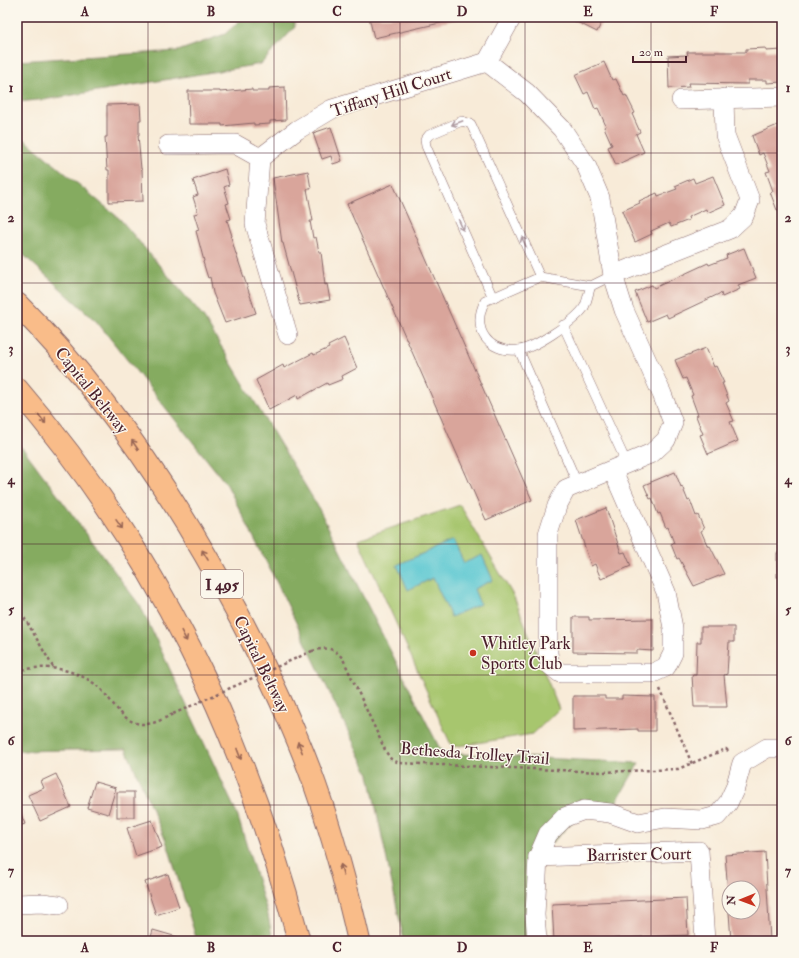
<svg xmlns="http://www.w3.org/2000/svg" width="799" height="958" font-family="'IM FELL Double Pica',serif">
<rect width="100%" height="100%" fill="#fbf7ec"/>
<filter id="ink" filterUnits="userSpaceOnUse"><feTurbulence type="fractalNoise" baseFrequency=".025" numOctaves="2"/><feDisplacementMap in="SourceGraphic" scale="8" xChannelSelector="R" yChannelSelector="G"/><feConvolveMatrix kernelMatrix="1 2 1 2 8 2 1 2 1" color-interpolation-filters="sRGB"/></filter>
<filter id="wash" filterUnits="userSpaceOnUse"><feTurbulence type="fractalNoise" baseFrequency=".012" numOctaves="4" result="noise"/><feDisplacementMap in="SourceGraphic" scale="16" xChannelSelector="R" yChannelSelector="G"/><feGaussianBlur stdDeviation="0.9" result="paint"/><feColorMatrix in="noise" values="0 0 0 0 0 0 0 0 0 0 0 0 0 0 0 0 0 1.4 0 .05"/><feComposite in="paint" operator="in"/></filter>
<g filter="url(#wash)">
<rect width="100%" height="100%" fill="#f8ebd8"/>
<path fill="#a7c66e" stroke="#78724c" d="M460 505 514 597 559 709 533 734 452 747 358 539Z"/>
<g fill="#85ab61" stroke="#686546">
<path d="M244 17H294L295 27 261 64 49 99 17 102V61L178 51 225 34Z"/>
<path d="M17 133 120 219 204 318 317 505 442 753 639 763 610 813 584 810 538 857 537 941H404L369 775 279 587 227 485 97 322 17 249Z"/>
<path d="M17 443 25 451 141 607 237 814 268 915 273 941H197L168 846 126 749 17 751Z"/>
</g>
<path fill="#5ac7d1" stroke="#52737e" d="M453 540 464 563 482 555 493 580 474 589 480 604 451 617 433 578 408 590 397 565Z"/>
<g id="blocks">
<g fill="#d9a59b">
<path d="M369 17H461L462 18 374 38Z"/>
<path d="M572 17H604L597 32 571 19Z"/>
<path d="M766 48V51L782 50V82L767 83V80H748V84L688 83 689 87 669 88 668 56 688 55 687 52H746V49Z"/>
<path d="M604 62 612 80 616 79 624 96 626 95 635 113 632 114 640 132 636 134 644 152 616 165 608 147 612 145 604 127 606 126 598 108 595 109 588 92 584 94 575 75Z"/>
<path d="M285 87 286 120 270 121V124L254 125V123L222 126V124H189L188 91H220V92L252 89V91H269V88Z"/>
<path d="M140 104 141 120H139V135H138L141 169H142L143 201 109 202V170H107L105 137H107V105Z"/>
<path d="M780 124 782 128V212L781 209 777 210 770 192 773 191 766 172 770 171 763 153 759 155 752 136Z"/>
<path d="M331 127 342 161 333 164 331 156 322 159 313 133Z"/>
<path d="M225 169 229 185 224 187 229 203 226 204 231 219 227 220 232 236 231 237 235 251 256 313 225 323 213 293 210 277 208 278 203 262 204 261 196 231 199 230 194 214 198 213 193 197 198 195 193 180Z"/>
<path d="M308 171 311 189H307L313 221H310L313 238 316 237 319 252H321L325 285 327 284 330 300 300 305 283 243H282L273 178Z"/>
<path d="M713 176 725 205 707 213 706 209 688 217 689 220 671 227 669 223 651 231 652 234 635 242 622 211 640 203 639 201 657 193 658 196 677 189 675 186 693 178 695 183Z"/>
<path d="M393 184 532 500 486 520 347 204Z"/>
<path d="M744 248 756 278 738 285 740 289 722 297 721 293 668 318 666 314 647 322 635 292 652 285 654 288 708 263 709 265 727 258 726 255Z"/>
<path d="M344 338 357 368 342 376 343 379 328 385 327 383 298 399 297 395 269 410 256 380 283 365 284 368 313 353 314 355 329 348 328 346Z"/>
<path d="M706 348 714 367 716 366 724 383H722L729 401 726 403 734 421 730 422 738 441 708 454 700 435 703 434 696 416 698 415 691 396 693 395 686 378 683 379 675 360Z"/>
<path d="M675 472 681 487 682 486 688 501 690 500 696 516 698 515 704 529 701 531 708 547 710 546 724 574 694 586 679 558 677 559 671 544 674 543 668 527 666 528 660 513 658 514 652 498 650 499 644 485Z"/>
<path d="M606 508 621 553 625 552 631 566 601 579 595 564 591 566 576 520Z"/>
<rect x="777" y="553" width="5" height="24"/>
<path d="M573 617H589V620L653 619V651L637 650V653L573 652Z"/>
<path d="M701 627H734V642H729L727 674 724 675 727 707H694L692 675H696L697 642H701Z"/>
<path d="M573 696H605V699H622V696L655 697V731H638V729L573 731Z"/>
<path d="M56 774 71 807 40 821 28 795 44 788 41 781Z"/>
<path d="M95 782 116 788 108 814 87 808Z"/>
<rect x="117" y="792" width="17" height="25"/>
<path d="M17 805 25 824 17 827Z"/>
<path d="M152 820 162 847 136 856 127 828Z"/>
<path d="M765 852 770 941H731L729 912H753V888H729L728 891 725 855Z"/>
<path d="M168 874 179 907 156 915 145 882Z"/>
<path d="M686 898 688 935 554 941 552 904Z"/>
<path d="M153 930 177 937 176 941H150Z"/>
</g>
</g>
</g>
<g filter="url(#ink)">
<use href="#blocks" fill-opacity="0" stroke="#876668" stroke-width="1"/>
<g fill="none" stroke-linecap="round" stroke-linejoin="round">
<g stroke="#876668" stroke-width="10">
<g id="service">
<path d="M591 286C588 293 587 304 583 309 573 322 534 349 518 350 487 353 471 328 485 301L540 277 591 286 613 275"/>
<path d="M493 298 426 146 425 140 429 135 462 121 471 124 540 277"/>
<path d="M563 325 627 464"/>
<path d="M519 350 578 485"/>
</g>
</g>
<g stroke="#876668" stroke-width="20">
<g id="minor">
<path d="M487 62 527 93 562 129 586 165 600 198 613 275 624 310 662 394 673 423 666 440 652 453 566 489 557 506 548 534V653L550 665 560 673H653L666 667 673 653V628L666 592 613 471"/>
<path d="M487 62 512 17"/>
<path d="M681 100 782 97"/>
<path d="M168 145 235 144 260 158 255 224 288 335"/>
<path d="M260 158 297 130 332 109 487 62"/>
<path d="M613 275 730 229 744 216 750 200 725 135 724 98"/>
<path d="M538 857 699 851 705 941"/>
<path d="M17 904 42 903 59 905"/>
<path d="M537 941 535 915 538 857 548 834 565 817 584 810 610 813 638 823 665 818 702 820 717 816 728 803 735 788 742 763 767 748H782"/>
</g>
</g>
<g stroke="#876668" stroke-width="24">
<g id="motorway">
<path d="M17 304C108 395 180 504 240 618 268 672 295 728 315 785 333 836 347 888 359 941"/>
<path d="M17 389C157 551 245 735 299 941"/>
</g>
</g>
<g stroke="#876668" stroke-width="2.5" stroke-dasharray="3 3" stroke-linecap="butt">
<path d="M17 608 27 622 53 667"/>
<path d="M312 651C326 647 334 647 343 659L386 752 391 759 399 763 602 772 678 769 726 749 730 753"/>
<path d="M17 671C44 664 74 668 96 685 112 697 121 725 145 724 155 724 165 718 173 714"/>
<path d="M660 689 692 764"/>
</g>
<use href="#service" stroke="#fff" stroke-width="9"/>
<use href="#minor" stroke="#fff" stroke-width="19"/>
<use href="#motorway" stroke="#f9bc89" stroke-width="22"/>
<path stroke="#876668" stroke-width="2.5" stroke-dasharray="3 3" stroke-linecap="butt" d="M173 714 312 651"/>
</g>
<defs><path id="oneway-shaft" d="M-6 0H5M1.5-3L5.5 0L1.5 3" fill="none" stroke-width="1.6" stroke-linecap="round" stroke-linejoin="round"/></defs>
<g stroke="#ae9aa0">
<use href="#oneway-shaft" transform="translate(457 123) rotate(160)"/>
<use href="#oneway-shaft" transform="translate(461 225) rotate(66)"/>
<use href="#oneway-shaft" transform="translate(524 242) rotate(-114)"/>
</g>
<g stroke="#965">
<use href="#oneway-shaft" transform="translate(42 419) rotate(52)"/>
<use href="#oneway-shaft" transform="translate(135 445) rotate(-124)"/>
<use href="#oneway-shaft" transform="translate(119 524) rotate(55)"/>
<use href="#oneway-shaft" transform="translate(205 555) rotate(-121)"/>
<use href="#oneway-shaft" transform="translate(184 636) rotate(62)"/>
<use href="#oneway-shaft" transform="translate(300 747) rotate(-112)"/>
<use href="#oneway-shaft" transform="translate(239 754) rotate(69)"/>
<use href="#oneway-shaft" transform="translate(342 870) rotate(-105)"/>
</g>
</g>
<path fill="none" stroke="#4a1f2b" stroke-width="1" stroke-opacity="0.55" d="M148 17V941M274 17V941M400 17V941M525 17V941M651 17V941M17 153H782M17 283H782M17 414H782M17 544H782M17 675H782M17 805H782"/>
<circle fill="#c8321e" stroke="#fbf7ec" stroke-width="1.5" cx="473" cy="653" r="4"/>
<g text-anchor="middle" stroke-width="3" stroke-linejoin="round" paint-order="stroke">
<rect fill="#fbf7ec" stroke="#7f6065" stroke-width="1" x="201" y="570" width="42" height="28" rx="3"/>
<g font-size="16" font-weight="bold" fill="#4a1f2b">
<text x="222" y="590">I 495</text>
</g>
<g font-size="17" fill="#4a1f2b" stroke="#fbf7ec">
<text transform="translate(391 92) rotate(-18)" y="6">Tiffany Hill Court</text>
<text transform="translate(92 390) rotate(51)" y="6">Capital Beltway</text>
<text transform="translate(262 664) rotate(64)" y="6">Capital Beltway</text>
<text transform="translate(475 753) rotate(4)" y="6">Bethesda Trolley Trail</text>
<text transform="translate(639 854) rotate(-1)" y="6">Barrister Court</text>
</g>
<g font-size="17" fill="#4a1f2b" stroke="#fbf7ec" text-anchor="start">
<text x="481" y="649">Whitley Park<tspan x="481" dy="20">Sports Club</tspan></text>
</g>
</g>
<rect width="799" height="958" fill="none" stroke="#fbf7ec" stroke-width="44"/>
<g transform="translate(741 900) rotate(269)"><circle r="19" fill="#fbf7ec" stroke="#b4a19f"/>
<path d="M0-3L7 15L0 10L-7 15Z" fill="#c8321e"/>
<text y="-6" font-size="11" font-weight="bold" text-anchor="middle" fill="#4a1f2b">N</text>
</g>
<path d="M633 56v6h53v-6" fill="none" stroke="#4a1f2b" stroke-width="2"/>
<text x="639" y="56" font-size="12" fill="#4a1f2b" stroke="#fbf7ec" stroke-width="3" paint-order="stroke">20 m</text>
<rect x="22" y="22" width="755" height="914" fill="none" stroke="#4a1f2b" stroke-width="1.5"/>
<g font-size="13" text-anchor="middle" font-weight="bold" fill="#4a1f2b">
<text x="85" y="16">A</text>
<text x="211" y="16">B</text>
<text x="337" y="16">C</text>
<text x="462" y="16">D</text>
<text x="588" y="16">E</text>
<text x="714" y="16">F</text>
<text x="11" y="92">1</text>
<text x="788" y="92">1</text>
<text x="11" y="222">2</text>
<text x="788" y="222">2</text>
<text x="11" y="353">3</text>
<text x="788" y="353">3</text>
<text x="11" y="484">4</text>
<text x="788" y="484">4</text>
<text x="11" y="614">5</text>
<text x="788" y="614">5</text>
<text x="11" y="745">6</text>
<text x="788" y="745">6</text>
<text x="11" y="875">7</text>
<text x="788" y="875">7</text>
<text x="85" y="952">A</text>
<text x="211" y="952">B</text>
<text x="337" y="952">C</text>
<text x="462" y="952">D</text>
<text x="588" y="952">E</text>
<text x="714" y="952">F</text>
</g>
</svg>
